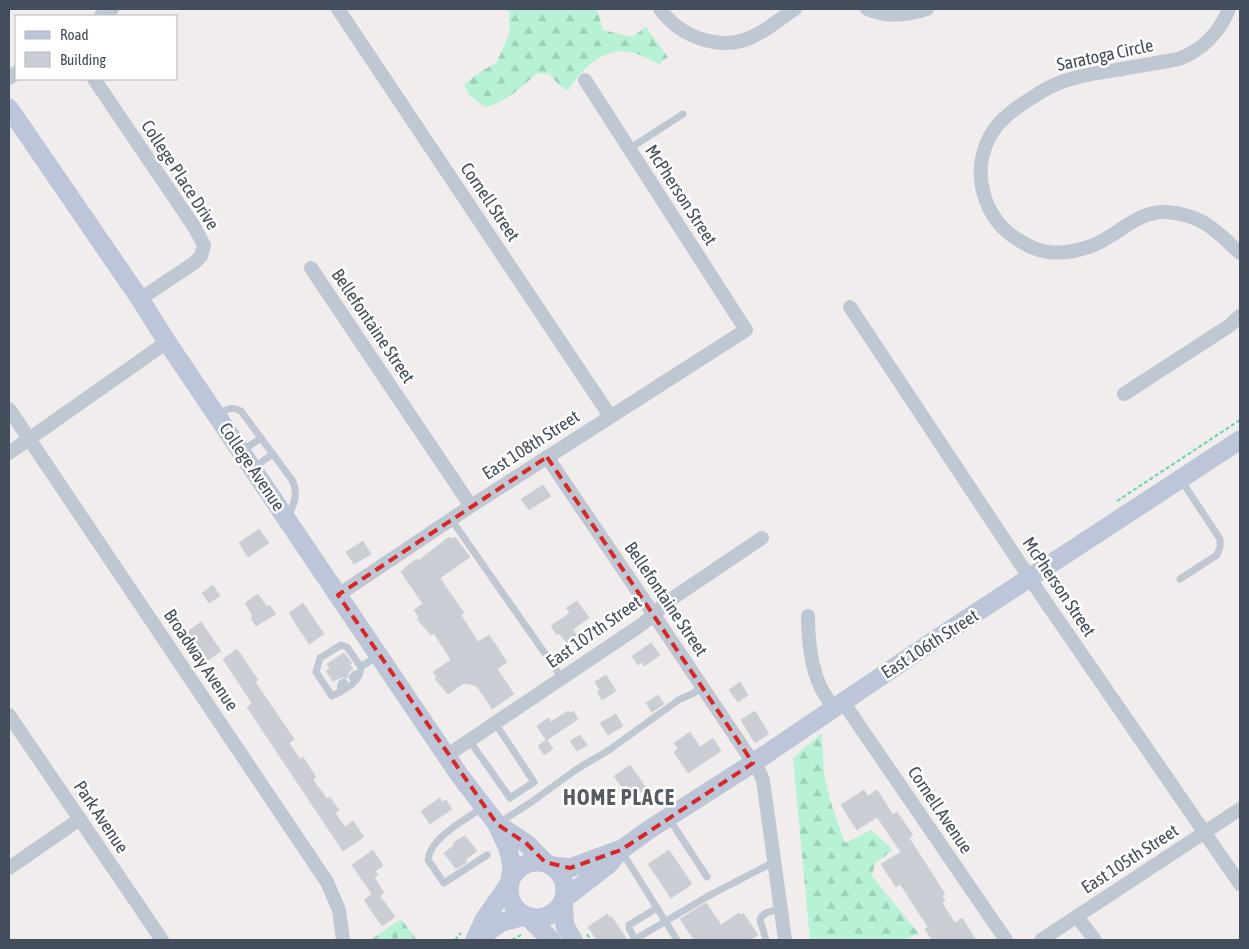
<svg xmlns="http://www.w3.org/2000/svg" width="1249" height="949" font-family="'Asap Condensed',sans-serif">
<defs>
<pattern id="forest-firs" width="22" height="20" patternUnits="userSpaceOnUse" patternTransform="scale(1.25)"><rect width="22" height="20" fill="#b7f2d6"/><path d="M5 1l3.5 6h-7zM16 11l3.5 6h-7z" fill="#9fd1ba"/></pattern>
<pattern id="cemetery-stones" width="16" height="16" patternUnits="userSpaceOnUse" patternTransform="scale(1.25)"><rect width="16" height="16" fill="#b7f2d6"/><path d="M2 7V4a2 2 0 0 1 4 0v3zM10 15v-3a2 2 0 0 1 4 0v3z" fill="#9fd1ba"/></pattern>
</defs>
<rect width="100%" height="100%" fill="#f0edec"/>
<g fill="url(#forest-firs)">
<path d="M502 9H597L603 30 632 37 646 27 668 57 659 64C650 60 640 54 630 52 602 47 581 70 568 91L558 84 549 74 538 73C522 86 506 103 485 107L469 95 464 85 477 74 497 62 510 32 509 12Z"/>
<path d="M822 733 824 773 830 800 845 843 871 830 893 850 875 863 872 876 919 934 903 940H810L793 758Z"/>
</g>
<path fill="url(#cemetery-stones)" d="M401 919 417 940H370Z"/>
<g fill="#cbcdd5" stroke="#d0d1d9">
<path d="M543 485 551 496 529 510 521 499Z"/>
<path d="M259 529 269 543 248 557 239 543Z"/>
<path d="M449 537 451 539 455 537 470 557 440 578 464 613 461 615 478 642 489 635 507 662 497 669 514 694 492 709 477 686 464 683 448 694 435 679 437 677 433 672 451 660 434 633 431 635 417 619 419 617 414 610 423 604 401 572 405 569 404 568 417 559 418 561Z"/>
<path d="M363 541 371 554 354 564 346 552Z"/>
<path d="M213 585 220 596 209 603 202 593Z"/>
<path d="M258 594 267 607 269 605 276 614 256 626 251 618 253 616 245 603Z"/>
<path d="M577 601 589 618 573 629 579 640 569 646 559 633 557 635 551 626 570 613 566 608Z"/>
<path d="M303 603 324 634 309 644 289 613Z"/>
<path d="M201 622 221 651 205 662 188 639 189 638 186 633Z"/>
<path d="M651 643 660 655 644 666 642 662 638 665 632 656Z"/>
<path d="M237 649 258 680 255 682 294 739 289 743 300 759 303 757 316 777 313 779 316 784 327 799 330 797 339 810 335 813 345 827 353 821 364 837 343 851 247 707 252 703 223 659Z"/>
<path d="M344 653 352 663 350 665 353 669 348 673 347 678 343 677 333 681 326 671 330 668 327 664Z"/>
<path d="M606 675 616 691 602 700 597 692 600 690 595 682Z"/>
<path d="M740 682 748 695 738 702 729 690Z"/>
<path d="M658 695 664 704 652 712 646 703Z"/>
<path d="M568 711 570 713 573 711 578 719 547 740 553 749 544 755 538 746 546 740 537 726 548 718 551 722Z"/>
<path d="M755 711 769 734 755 743 741 720Z"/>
<path d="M616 714 623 726 608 735 600 723Z"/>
<path d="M690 732 700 747 713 738 721 751 688 773 674 752 678 749 674 743Z"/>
<path d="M580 735 587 745 577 751 570 741Z"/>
<path d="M630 765 646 788 635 796 631 790 626 793 614 776Z"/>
<path d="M864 790 868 796 877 790 893 815 897 812 913 835 909 838 945 894 942 896 945 901 942 903 955 923 962 918 976 940H932L925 929 928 927 900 884 896 887 881 864 901 852 877 817 857 830 841 805Z"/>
<path d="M440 798 442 802 446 800 452 809 430 824 421 811Z"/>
<path d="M465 836 477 851 466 859 467 862 456 869 444 853 453 846 454 842Z"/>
<path d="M373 850 383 866 375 871 378 875 374 877 384 893 380 896 395 917 382 926 364 900 372 894 352 865Z"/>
<path d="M669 850 692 884 671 898 648 864Z"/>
<path d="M706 903 721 925 739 913 741 915 743 913 758 935 750 940H694L680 919Z"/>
<path d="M607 914 610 918 612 917 627 940H597L588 927Z"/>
</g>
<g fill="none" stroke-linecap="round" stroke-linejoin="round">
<g stroke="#6cd2ae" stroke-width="2" stroke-dasharray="4 2.5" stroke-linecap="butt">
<path d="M1117 501 1240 420"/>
<path d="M587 934 591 940"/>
<path d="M455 940 461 933"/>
<path d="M512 940 523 934"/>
</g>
<g stroke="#bfc7d3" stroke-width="7">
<path d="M629 149 683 114"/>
<path d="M218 414C227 409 232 406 241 411L292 480C299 493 294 506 287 518"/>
<path d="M242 451 261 438"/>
<path d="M253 468 273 454"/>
<path d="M451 519 562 678"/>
<path d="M1180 579 1217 555 1220 547V539L1181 480"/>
<path d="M341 645 347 647 361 667C360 683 345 689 332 696L316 672 320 658Z"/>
<path d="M361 667 377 656"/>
<path d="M352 677 355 674 359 676"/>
<path d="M340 692 341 684 344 682"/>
<path d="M469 740 510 798 534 782 495 723"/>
<path d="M483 807C466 820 430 837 428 860L444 883 487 855"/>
<path d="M668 817 707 877"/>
<path d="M499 823 530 803 577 769 609 750 680 699 692 694 703 687"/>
<path d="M622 852 677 940"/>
<path d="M634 940 710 895 774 862"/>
<path d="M635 940 629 928V925L657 908"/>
<path d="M766 940 760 920C762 912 772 911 780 909"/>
</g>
<g stroke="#bfc7d3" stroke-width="14">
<path d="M338 9 610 416"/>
<path d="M660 9C681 38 723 53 756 35 770 28 782 17 795 9"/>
<path d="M867 9C886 17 907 16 927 9"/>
<path d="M1229 9C1219 33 1204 49 1179 59 1158 63 1137 66 1116 70 1090 74 1063 78 1041 92 1022 104 1001 116 990 136 970 174 984 220 1020 241 1028 246 1039 251 1048 252 1065 254 1080 251 1096 244 1119 234 1139 210 1167 212 1203 215 1215 230 1240 253"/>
<path d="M101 16 112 9"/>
<path d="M9 78 16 73"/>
<path d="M94 79 193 225 204 245 201 256 194 263 140 299"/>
<path d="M311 268 471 506"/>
<path d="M850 307 1041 595 1240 884"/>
<path d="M1124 394 1229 326 1240 316"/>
<path d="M9 409 327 882 339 910 343 940"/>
<path d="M9 453 167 342"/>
<path d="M547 457 654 615 760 773 763 780 785 940"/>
<path d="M338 595 471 506 746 330 585 80"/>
<path d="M808 616C808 639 811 667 821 688 824 695 830 702 834 708"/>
<path d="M843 702 1006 940"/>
<path d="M9 715 162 940"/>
<path d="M446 756 638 627 654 615 664 604 762 538"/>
<path d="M9 868 80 819"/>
<path d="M1077 917 1095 940"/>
<path d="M1041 940 1240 809"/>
</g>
<g stroke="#bdc6d8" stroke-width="19">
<path d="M9 108 140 299 167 342 460 776 497 824 527 844 545 862"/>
<path d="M497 825 508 848 512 867 510 879"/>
<circle cx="537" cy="890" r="28"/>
<path d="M553 866 570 868 619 850"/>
<path d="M564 899 608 865 621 850 647 831 753 763 933 641 1240 440"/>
<path d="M563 902 565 926 573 940"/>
<path d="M527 916 551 940"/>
<path d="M475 940 484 920 509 884"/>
<path d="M476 940 502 922 525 916"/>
</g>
</g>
<path fill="none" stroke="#d62828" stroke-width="4" stroke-dasharray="10 6" stroke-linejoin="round" d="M547 457 753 763 621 850 570 868 545 862 527 844 497 824 338 595Z"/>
<g text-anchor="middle" stroke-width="5" stroke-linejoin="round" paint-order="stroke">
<g font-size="18" fill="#444d5b" stroke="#fff">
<text transform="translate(1105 55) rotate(-12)" y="6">Saratoga Circle</text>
<text transform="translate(180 175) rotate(57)" y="6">College Place Drive</text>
<text transform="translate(681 195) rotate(57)" y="6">McPherson Street</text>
<text transform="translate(490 202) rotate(56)" y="6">Cornell Street</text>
<text transform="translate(373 326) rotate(56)" y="6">Bellefontaine Street</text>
<text transform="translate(531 445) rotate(-33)" y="6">East 108th Street</text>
<text transform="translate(252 467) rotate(56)" y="6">College Avenue</text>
<text transform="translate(1059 587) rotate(56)" y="6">McPherson Street</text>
<text transform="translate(666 599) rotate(56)" y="6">Bellefontaine Street</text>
<text transform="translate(594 632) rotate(-35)" y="6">East 107th Street</text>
<text transform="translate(930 644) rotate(-33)" y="6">East 106th Street</text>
<text transform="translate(201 660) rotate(56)" y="6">Broadway Avenue</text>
<text transform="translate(940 810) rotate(56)" y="6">Cornell Avenue</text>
<text transform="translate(101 817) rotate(56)" y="6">Park Avenue</text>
<text transform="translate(1130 859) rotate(-33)" y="6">East 105th Street</text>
</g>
<g font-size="22" font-weight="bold" letter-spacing="1" fill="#595c62" stroke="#fff">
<text x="619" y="805">HOME PLACE</text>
</g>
</g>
<rect width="1249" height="949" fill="none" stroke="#444d5b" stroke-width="20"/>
<rect x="15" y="15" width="162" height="65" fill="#ffffff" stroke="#b4b8bd"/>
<rect x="25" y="31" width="25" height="8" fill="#bdc6d8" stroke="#b4b8bd"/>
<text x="60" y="40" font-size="15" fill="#444d5b">Road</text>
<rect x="25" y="52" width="25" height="15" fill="#cbcdd5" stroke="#b4b8bd"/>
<text x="60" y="65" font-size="15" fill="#444d5b">Building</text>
</svg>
